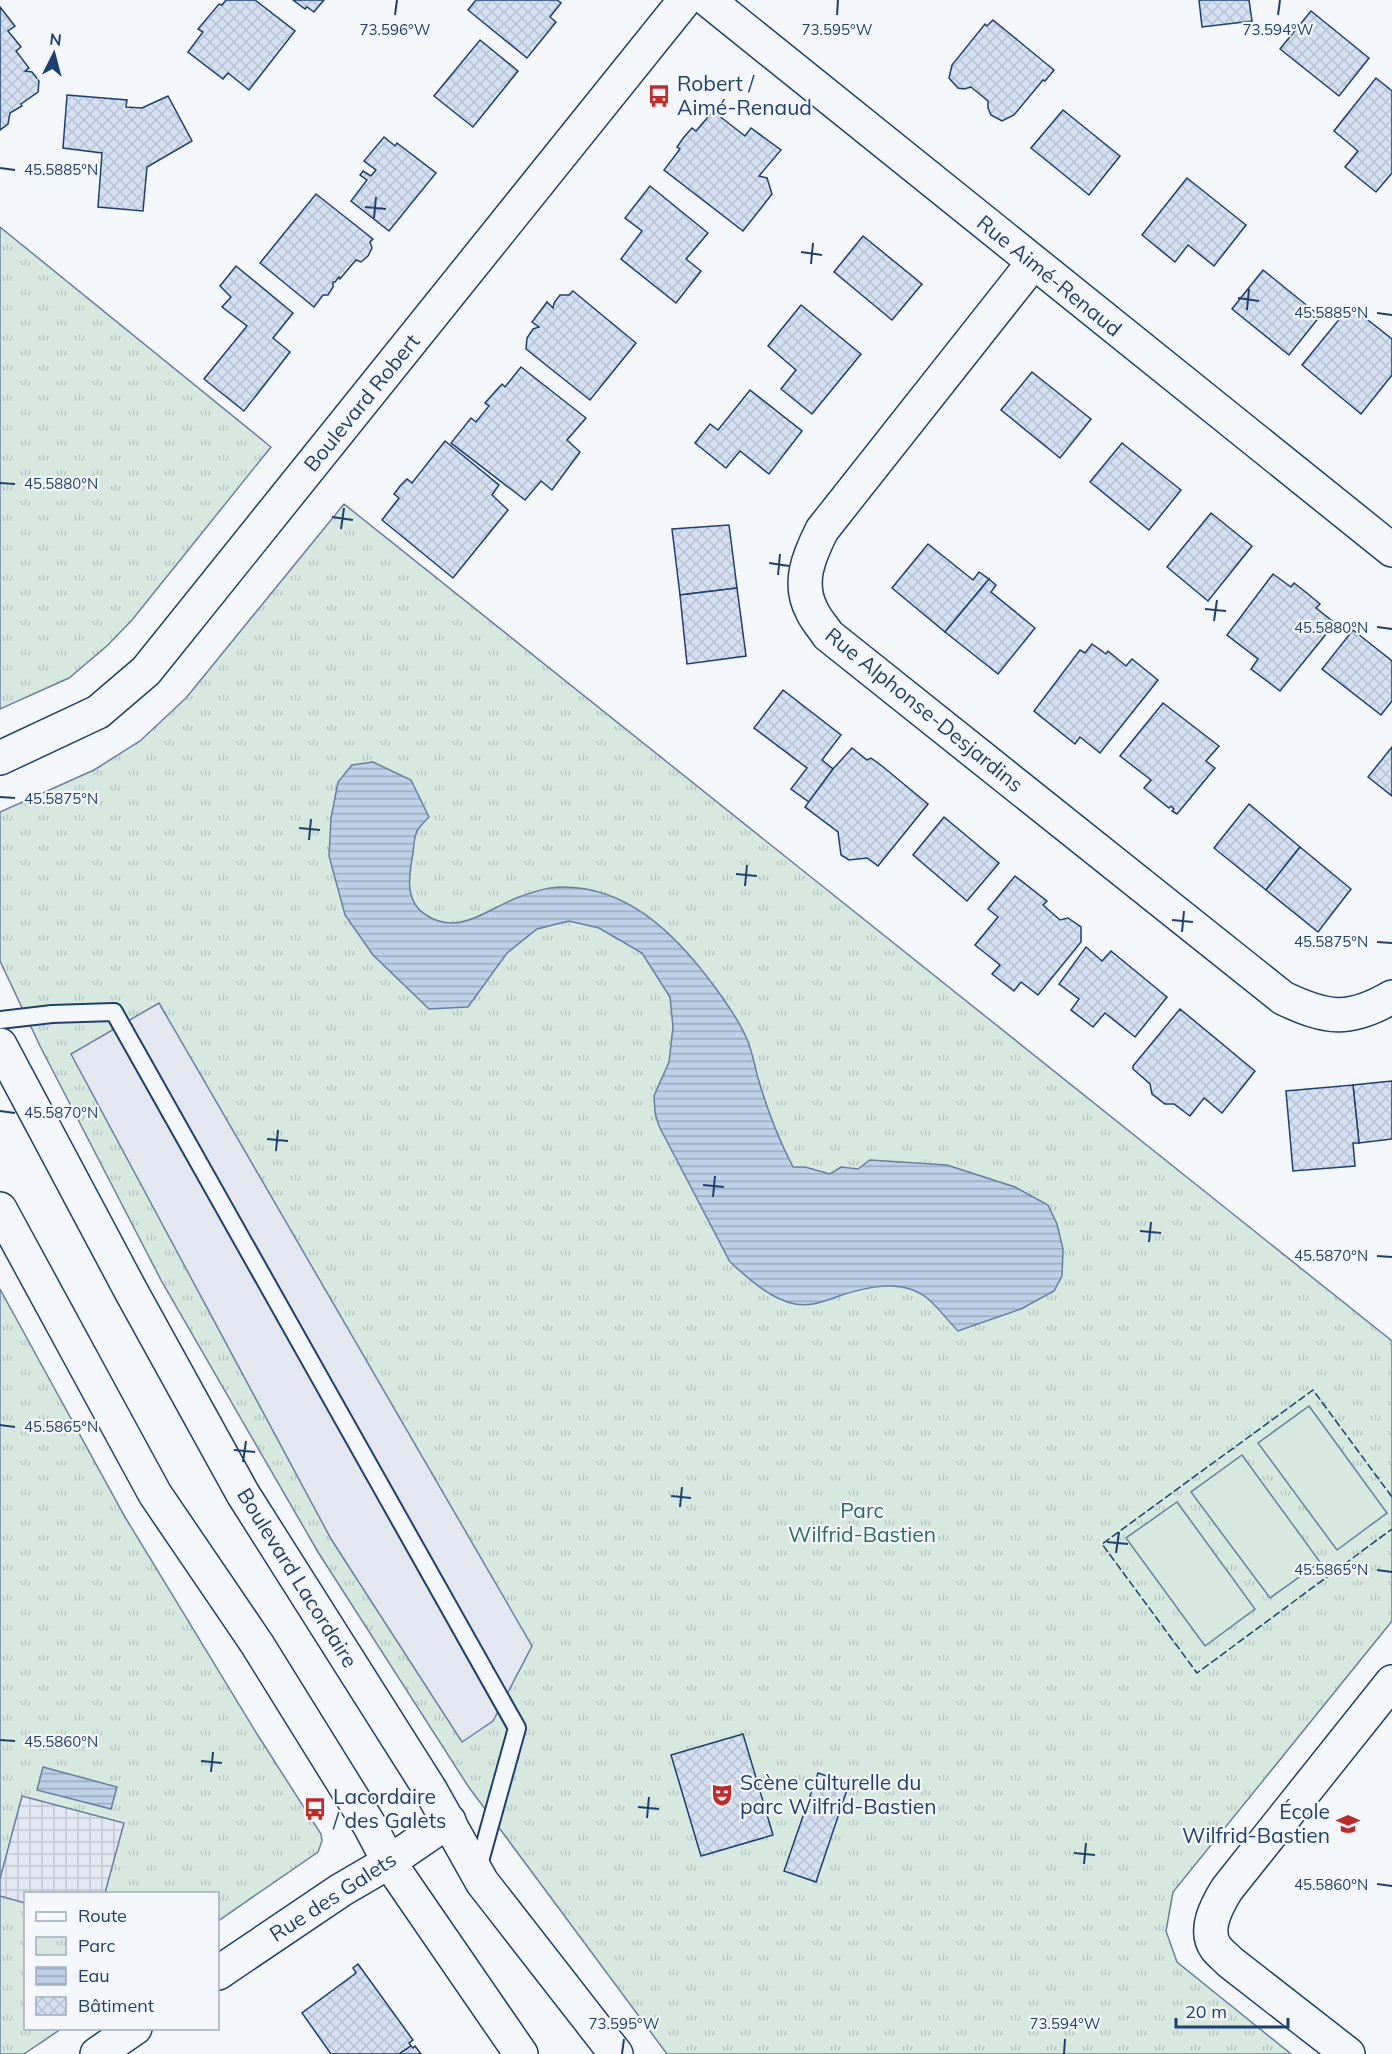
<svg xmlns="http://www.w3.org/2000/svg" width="1392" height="2054" font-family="Mulish,sans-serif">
<defs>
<pattern id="park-tufts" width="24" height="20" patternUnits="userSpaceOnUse" patternTransform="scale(1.5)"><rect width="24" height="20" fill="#d7e8df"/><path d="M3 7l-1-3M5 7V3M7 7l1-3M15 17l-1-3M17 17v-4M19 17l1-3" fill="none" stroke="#b8c8c3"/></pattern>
<pattern id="plaza-grid" width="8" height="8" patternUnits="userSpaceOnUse" patternTransform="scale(1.5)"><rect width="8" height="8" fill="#e3e8f0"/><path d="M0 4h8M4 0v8" fill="none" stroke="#c2c8d1"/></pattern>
<pattern id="water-rules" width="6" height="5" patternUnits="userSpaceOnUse" patternTransform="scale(1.5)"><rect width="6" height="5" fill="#bed0e5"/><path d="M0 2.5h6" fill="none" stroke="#9aaabe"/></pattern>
<pattern id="building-cross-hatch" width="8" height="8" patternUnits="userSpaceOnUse" patternTransform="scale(1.5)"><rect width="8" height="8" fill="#d5e0f0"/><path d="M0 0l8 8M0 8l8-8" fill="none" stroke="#b6c1d1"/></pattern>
</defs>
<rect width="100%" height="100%" fill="#f4f7fb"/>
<g fill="url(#park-tufts)" stroke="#687fa3" stroke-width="1.5">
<path d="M0 227 271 447 132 620 108 645 69 678 0 709Z"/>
<path d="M344 504 1392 1341V1621L1173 1892 1166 1931 1177 1962 1291 2054H667L468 1786 318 1552 162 1282 40 1046 0 961V812L94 770 140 741 186 698Z"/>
<path d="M0 1289 125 1517 257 1734 321 1834 322 1841 318 1852 218 1921V1894H26V2028L61 2029 24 2054H0Z"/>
</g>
<g fill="#d7e8df" stroke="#687fa3" stroke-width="1.5">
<path d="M1309 1406 1387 1513 1337 1550 1258 1443Z"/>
<path d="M1242 1455 1320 1562 1270 1598 1191 1492Z"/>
<path d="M1177 1502 1255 1609 1205 1646 1126 1538Z"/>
</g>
<path fill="#e3e8f0" stroke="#687fa3" stroke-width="1.5" d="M159 1003 532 1646 493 1721 462 1742 331 1539 71 1054Z"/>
<path fill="url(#plaza-grid)" stroke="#687fa3" stroke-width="1.5" d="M22 1796 124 1823 105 1893 26 1894 25 1903 0 1896V1879Z"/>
<g fill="url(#water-rules)" stroke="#687fa3" stroke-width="1.5">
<path d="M373 762 411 780 429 817C425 821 420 826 417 831 414 837 414 846 413 853 409 875 404 901 426 915 460 937 488 908 519 897 533 892 547 887 563 887 626 887 672 931 708 978 721 995 736 1015 745 1035 752 1048 754 1064 758 1078 767 1109 778 1138 793 1167H805L830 1174 841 1167 858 1169 870 1160 947 1165 1015 1187 1048 1205 1057 1224 1063 1249 1062 1276 1054 1291 1021 1309 958 1331C948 1321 938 1307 927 1298 902 1278 866 1287 839 1296 824 1301 811 1307 795 1304 770 1299 749 1279 730 1262L659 1126 655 1113 654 1096 669 1062 673 1027 670 997 642 953 599 928 569 921 537 929 507 953 468 1007 429 1009 373 955 345 915 329 856 331 818 338 782 352 765Z"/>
<path d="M43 1767 117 1787 111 1809 37 1790Z"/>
</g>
<g fill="url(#building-cross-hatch)" stroke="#1d3f73" stroke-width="1.5">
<path d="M226 0H255L295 31 249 90 228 73 223 79 188 52 203 32 198 29 219 4 222 5Z"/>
<path d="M293 0H324L314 12 307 7 305 9Z"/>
<path d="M476 0H557L561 3 550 17 556 22 527 58 468 10Z"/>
<path d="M1199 0H1249L1252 21 1202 27Z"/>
<path d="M0 7 15 26 8 31 21 47 16 51 29 68 25 71 32 72 39 81 38 92 21 104 22 106 10 113 8 124 0 130Z"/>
<path d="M1311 11 1369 58 1339 96 1280 49Z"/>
<path d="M993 20 1054 70 1045 81 1043 80 1014 115 1002 121 991 115 988 108V101L971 87 964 89 958 88 949 78 952 65 985 24 987 26Z"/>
<path d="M480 40 518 71 473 127 434 96Z"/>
<path d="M1376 78 1392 91V173L1376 192 1345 167 1358 151 1334 131Z"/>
<path d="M67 95 127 100 126 107 142 108 168 96 192 141 147 167 143 211 98 207 102 153 63 148Z"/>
<path d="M1063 110 1120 156 1089 195 1031 148Z"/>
<path d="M713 111 745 136 751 128 781 150 759 176 767 178 772 194 743 231 664 170 680 149 677 147 684 137 692 128 696 131Z"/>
<path d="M384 137 395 146 397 143 436 173 389 231 351 201 367 180 360 175 363 171 371 176 376 170 364 161Z"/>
<path d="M1187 178 1246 225 1214 266 1188 245 1175 262 1142 235Z"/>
<path d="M650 186 708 233 686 259 701 271 676 303 621 259 642 231 625 218Z"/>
<path d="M316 194 373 239 370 242 372 248 368 256 361 262 356 260 340 279 339 277 335 282H333V287L328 295H323L314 307 260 263Z"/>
<path d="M863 236 922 284 892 320 834 272Z"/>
<path d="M236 266 293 313 273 338 290 352 244 411 204 379 247 326 222 307 231 297 220 286Z"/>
<path d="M1263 270 1320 316 1289 355 1232 309Z"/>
<path d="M573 291 636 343 590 400 526 349 527 338 533 329 539 327 532 322 547 302 553 308 554 303 560 295H569Z"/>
<path d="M801 305 861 354 812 414 781 389 796 370 768 346Z"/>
<path d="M1350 306 1392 339V375L1361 414 1302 365Z"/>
<path d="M521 367 586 418 567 440 580 452 552 490 541 481 525 500 451 443 471 418 476 422 489 406 485 403 502 384 505 387Z"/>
<path d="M1032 372 1091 419 1060 458 1001 410Z"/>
<path d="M750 390 802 431 769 474 740 451 726 468 695 443 710 424 718 430Z"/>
<path d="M445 441 499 485 492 495 508 510 453 578 382 520 399 498 394 494 400 486 407 479 412 483Z"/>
<path d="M1122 443 1181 490 1149 530 1090 482Z"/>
<path d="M1211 513 1252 546 1208 601 1167 567Z"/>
<path d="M729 525 737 588 680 595 672 529Z"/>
<path d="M928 544 973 580 979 572 989 579 945 632 892 588Z"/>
<path d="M1273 574 1291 587 1294 583 1308 594 1320 604 1316 608 1335 623 1280 691 1251 669 1258 659 1227 635Z"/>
<path d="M989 579 996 585 991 592 1035 628 998 674 945 632Z"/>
<path d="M737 588 746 656 687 664 680 595Z"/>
<path d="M1353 630 1392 661V701L1381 715 1322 669Z"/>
<path d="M1092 644 1106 654 1108 651 1126 666 1132 659 1158 680 1100 753 1080 737 1075 744 1034 711 1080 650 1085 653Z"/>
<path d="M783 690 841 735 822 760 833 769 809 802 791 789 807 768 754 728Z"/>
<path d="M1163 703 1219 746 1206 761 1215 768 1177 814 1172 811 1174 809 1171 806 1169 808 1144 788 1151 780 1120 756Z"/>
<path d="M1392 747V796L1368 777Z"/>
<path d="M852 748 867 760 871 758 882 766 928 804 878 866 867 858 849 860 841 855 838 832 805 807 833 769Z"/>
<path d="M1249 804 1300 847 1266 890 1214 848Z"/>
<path d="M944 817 999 863 967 901 913 855Z"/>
<path d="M1300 847 1351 889 1318 932 1266 890Z"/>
<path d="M1015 876 1047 901 1043 905 1060 920 1068 918 1081 927V942L1038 995 1021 982 1014 991 992 974 1000 965 975 945 998 917 988 909Z"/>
<path d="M1086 947 1102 961 1111 951 1167 997 1135 1037 1105 1013 1093 1027 1071 1010 1079 999 1059 984Z"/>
<path d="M1180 1009 1255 1071 1222 1113 1204 1098 1190 1116 1174 1104H1165L1152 1094 1150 1084 1133 1069V1066Z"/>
<path d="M1392 1081V1139L1359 1143 1353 1085Z"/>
<path d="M1353 1085 1359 1143H1353L1355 1166 1293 1171 1286 1091Z"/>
<path d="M743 1734 773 1835 701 1856 671 1755Z"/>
<path d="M818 1773 849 1784 816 1882 784 1871Z"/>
<path d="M358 1964 413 2040 409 2043 411 2046 399 2054H331L302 2013 356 1973 353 1968Z"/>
<path d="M411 2046 413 2048 415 2046 421 2054H399Z"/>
</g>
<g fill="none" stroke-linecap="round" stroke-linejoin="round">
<g stroke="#1d3f73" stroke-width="20">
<path id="lane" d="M0 1020 52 1014 114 1012 517 1728 477 1872"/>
</g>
<g stroke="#1d3f73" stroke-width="36">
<g id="street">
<path d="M708 0 1392 550"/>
<path d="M1033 263 822 530C809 556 797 583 812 611 816 620 823 627 828 635L1283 998C1327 1019 1349 1022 1392 997"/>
<path d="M218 1973 341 1890 389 1862 449 1821"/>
<path d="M97 2054 135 2028"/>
<path d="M1348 2054 1230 1962C1225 1957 1220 1953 1216 1948 1203 1930 1217 1905 1227 1889L1392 1682"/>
</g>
</g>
<g stroke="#1d3f73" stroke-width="36">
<g id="secondary">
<path d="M0 758 98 712 146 671 685 0"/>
<path d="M0 1045 131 1291 243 1494 431 1791 482 1882 616 2054"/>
<path d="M0 1209 155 1494 257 1644 370 1826 389 1862 521 2054"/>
</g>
</g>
<use href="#lane" stroke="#f4f7fb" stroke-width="16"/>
<use href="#street" stroke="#f4f7fb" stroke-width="33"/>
<use href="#secondary" stroke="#f4f7fb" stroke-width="33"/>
<path stroke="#1d3f73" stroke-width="1.5" stroke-dasharray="8 3" stroke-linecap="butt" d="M1392 1497 1313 1390 1102 1544 1197 1673 1392 1529"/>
</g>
<path fill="none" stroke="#1d3f73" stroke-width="2" d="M395 15 397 0M837 15 838 0M1278 15 1280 0M0 168 15 170M365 207 386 209M374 218 376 197M801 252 822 255M811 264 813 243M1238 298 1259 301M1247 310 1249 289M1377 313 1392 315M0 483 15 484M332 517 353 520M341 529 344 508M769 563 789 566M778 575 780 554M1205 609 1226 611M1214 621 1217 600M1377 627 1392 629M0 797 15 798M299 828 320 830M309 840 311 819M736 874 757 876M745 886 747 865M1172 920 1193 922M1182 932 1184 911M1377 942 1392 943M0 1111 15 1113M267 1139 288 1141M276 1151 278 1130M703 1185 724 1187M713 1197 715 1176M1140 1231 1161 1233M1149 1242 1151 1222M1377 1256 1392 1257M0 1425 15 1427M234 1450 255 1452M243 1462 246 1441M671 1496 691 1498M680 1507 682 1487M1107 1542 1128 1544M1116 1553 1119 1532M1377 1570 1392 1572M0 1740 15 1741M201 1761 222 1763M211 1772 213 1752M638 1807 659 1809M647 1818 649 1797M1074 1853 1095 1855M1084 1864 1086 1843M1377 1884 1392 1886M622 2054 624 2039M1064 2054 1065 2039"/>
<defs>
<g id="bus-bare" transform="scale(1.8)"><path d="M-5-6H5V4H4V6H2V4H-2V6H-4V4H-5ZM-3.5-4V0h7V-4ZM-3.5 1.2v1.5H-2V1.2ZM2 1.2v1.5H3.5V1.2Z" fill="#c62828" stroke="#f4f7fb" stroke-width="2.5" paint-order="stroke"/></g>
<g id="theatre-bare" transform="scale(1.8)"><path d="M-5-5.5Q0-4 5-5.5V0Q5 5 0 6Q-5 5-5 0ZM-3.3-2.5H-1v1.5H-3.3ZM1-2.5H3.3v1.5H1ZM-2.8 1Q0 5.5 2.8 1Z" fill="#c62828" stroke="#f4f7fb" stroke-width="2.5" paint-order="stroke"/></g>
<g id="school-bare" transform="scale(1.8)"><path d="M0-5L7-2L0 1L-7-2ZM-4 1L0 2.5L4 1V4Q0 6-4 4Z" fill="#c62828" stroke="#f4f7fb" stroke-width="2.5" paint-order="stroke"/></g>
</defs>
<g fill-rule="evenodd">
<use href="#bus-bare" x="659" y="96"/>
<use href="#theatre-bare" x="722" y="1795"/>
<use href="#bus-bare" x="315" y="1809"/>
<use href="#school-bare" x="1348" y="1824"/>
</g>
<g text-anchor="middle" stroke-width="4.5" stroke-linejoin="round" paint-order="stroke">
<g font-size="21" fill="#1d3f73" stroke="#f4f7fb" text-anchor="start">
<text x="677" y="91">Robert /<tspan x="677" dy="24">Aimé-Renaud</tspan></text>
<text x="740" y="1790">Scène culturelle du<tspan x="740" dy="24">parc Wilfrid-Bastien</tspan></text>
<text x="333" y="1804">Lacordaire<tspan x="333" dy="24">/ des Galets</tspan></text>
<text x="1330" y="1819" text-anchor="end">École<tspan x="1330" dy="24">Wilfrid-Bastien</tspan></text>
</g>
<g font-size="21" fill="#1d3f73" stroke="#f4f7fb">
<text transform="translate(1049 276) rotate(39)" y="7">Rue Aimé-Renaud</text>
<text transform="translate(362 403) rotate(-51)" y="7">Boulevard Robert</text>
<text transform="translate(924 710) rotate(39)" y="7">Rue Alphonse-Desjardins</text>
<text transform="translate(297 1578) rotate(58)" y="7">Boulevard Lacordaire</text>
<text transform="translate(333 1897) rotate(-33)" y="7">Rue des Galets</text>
</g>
<g font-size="21" fill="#2c6c60" stroke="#f4f7fb">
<text x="862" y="1518">Parc<tspan x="862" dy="24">Wilfrid-Bastien</tspan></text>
</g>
</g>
<g font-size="15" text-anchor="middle" fill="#1d3f73" stroke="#f4f7fb" stroke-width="4.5" stroke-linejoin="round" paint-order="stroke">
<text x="395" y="35">73.596°W</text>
<text x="837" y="35">73.595°W</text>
<text x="1278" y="35">73.594°W</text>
<text x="61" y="175">45.5885°N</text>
<text x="1331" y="318">45.5885°N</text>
<text x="61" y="489">45.5880°N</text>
<text x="1331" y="633">45.5880°N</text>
<text x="61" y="804">45.5875°N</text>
<text x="1331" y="947">45.5875°N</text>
<text x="61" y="1118">45.5870°N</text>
<text x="1331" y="1261">45.5870°N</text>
<text x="61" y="1432">45.5865°N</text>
<text x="1331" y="1575">45.5865°N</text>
<text x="61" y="1747">45.5860°N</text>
<text x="1331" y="1890">45.5860°N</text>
<text x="624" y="2029">73.595°W</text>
<text x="1065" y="2029">73.594°W</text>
</g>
<rect x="24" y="1892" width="195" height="138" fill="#f4f7fb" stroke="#9eadc5" stroke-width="1.5"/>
<rect x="36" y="1912" width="30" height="9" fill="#f4f7fb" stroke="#9eadc5" stroke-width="1.5"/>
<text x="78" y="1922" font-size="18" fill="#1d3f73">Route</text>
<rect x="36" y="1937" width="30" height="18" fill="url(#park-tufts)" stroke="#9eadc5" stroke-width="1.5"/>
<text x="78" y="1952" font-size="18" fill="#1d3f73">Parc</text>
<rect x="36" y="1967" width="30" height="18" fill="url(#water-rules)" stroke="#9eadc5" stroke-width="1.5"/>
<text x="78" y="1982" font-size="18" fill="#1d3f73">Eau</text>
<rect x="36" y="1997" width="30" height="18" fill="url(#building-cross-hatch)" stroke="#9eadc5" stroke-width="1.5"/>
<text x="78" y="2012" font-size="18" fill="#1d3f73">Bâtiment</text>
<g transform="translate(54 54) rotate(6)" stroke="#f4f7fb" stroke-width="4.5" paint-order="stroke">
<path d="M0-4.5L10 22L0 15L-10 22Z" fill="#1d3f73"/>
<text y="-9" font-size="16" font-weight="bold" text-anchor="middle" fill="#1d3f73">N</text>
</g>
<path d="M1176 2018v9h112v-9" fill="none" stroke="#1d3f73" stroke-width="3"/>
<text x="1185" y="2018" font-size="18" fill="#1d3f73" stroke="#f4f7fb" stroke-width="4.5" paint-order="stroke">20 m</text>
</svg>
